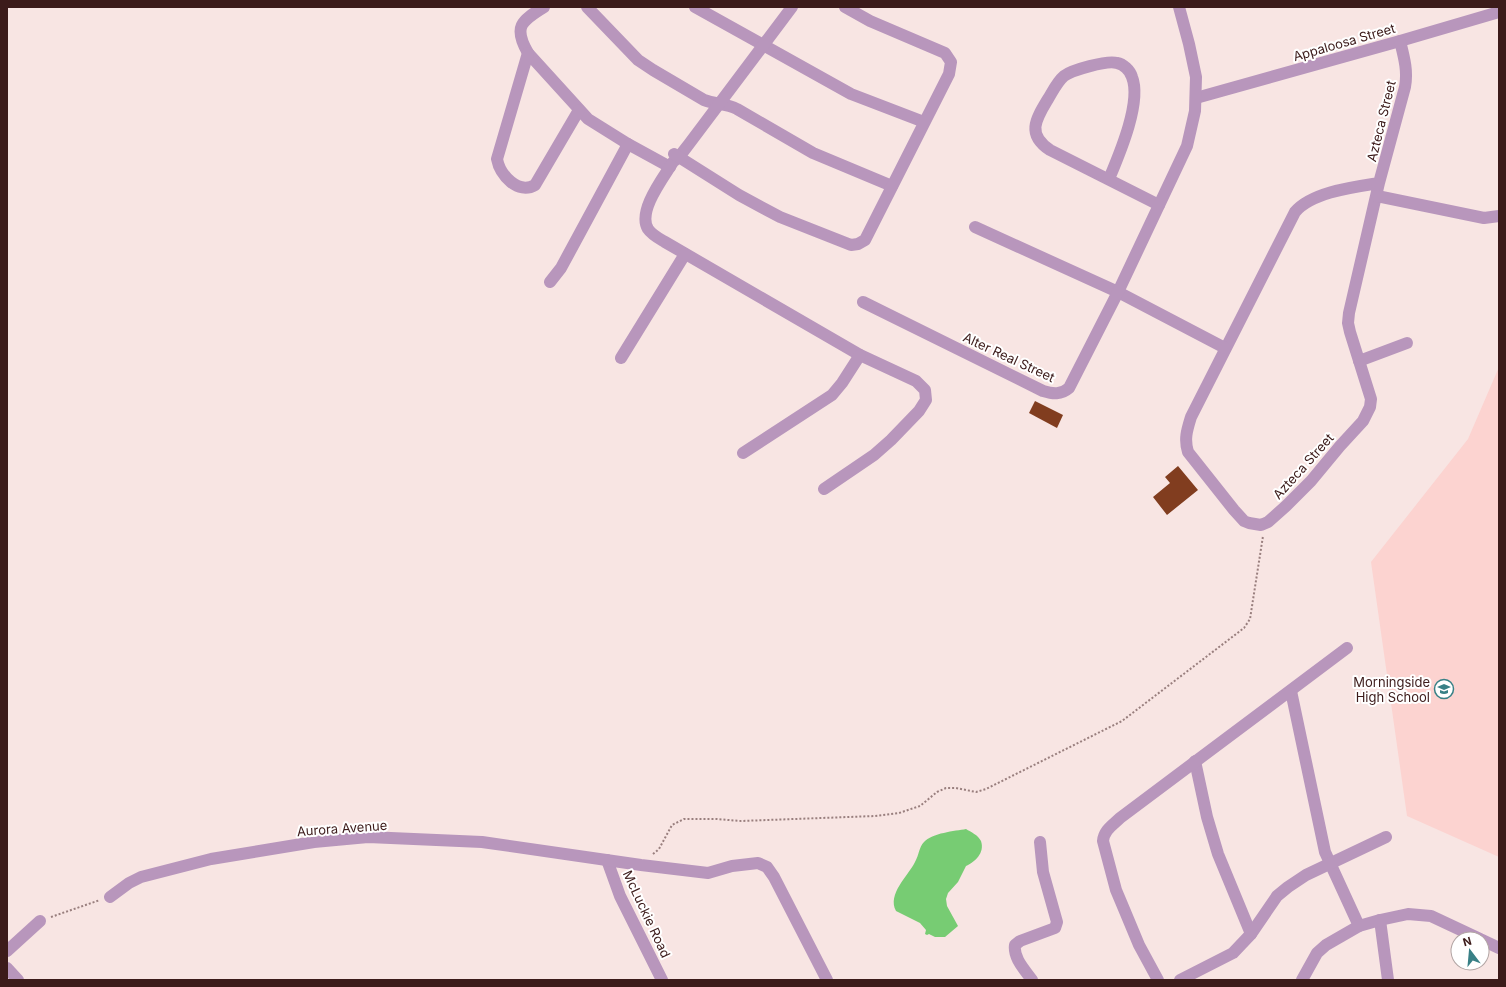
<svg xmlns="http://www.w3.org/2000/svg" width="1506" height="987" font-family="Inter,sans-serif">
<rect width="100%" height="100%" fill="#f8e5e3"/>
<path fill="#fcd3d0" d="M1499 367V857L1407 816 1371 562 1468 439Z"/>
<path fill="#77cc73" d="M966 829C971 832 978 835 981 841 985 853 975 862 966 866L958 882 948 893 946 899 947 906 958 926 945 937H935L929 934 927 935 925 934 926 930 920 923 896 911C887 894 908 876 915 862 919 855 919 847 924 842 932 833 955 831 966 829Z"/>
<g fill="#813d1f">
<path d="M1035 401 1063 415 1057 428 1029 413Z"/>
<path d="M1178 466 1198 490 1167 515 1153 497 1170 483 1165 477Z"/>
</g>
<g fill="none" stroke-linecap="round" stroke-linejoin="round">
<g stroke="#997f7e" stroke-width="2" stroke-dasharray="2 2" stroke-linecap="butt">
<path d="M653 854 659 849 672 825 684 819H716L741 821 875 816 899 813 920 806 937 792 946 788H956L976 792 986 789 1122 721 1244 628 1250 619 1263 536"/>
<path d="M51 917 100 900"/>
</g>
<g stroke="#b896bc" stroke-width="12">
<path d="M544 7C521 21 513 27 528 53L588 119 628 144 670 167"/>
<path d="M587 7 638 60 653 70 704 100C715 104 727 104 737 109L813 153 892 186"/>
<path d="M695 7 851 94 924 122"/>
<path d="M792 7 689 144 679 157 673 162C664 177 637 211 648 229 652 235 660 239 665 242L860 355 916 381 925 390 926 400 919 411 891 440 874 455 824 489"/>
<path d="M528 53 497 159C500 175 518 195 535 185L579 110"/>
<path d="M1196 98 1400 41 1499 12"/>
<path d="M674 154 739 195 763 208 780 217 851 245 858 244 865 240 949 74 951 62 945 53 870 21 845 7"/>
<path d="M1109 179C1119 155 1142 102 1132 77 1130 70 1123 64 1117 63 1107 60 1072 70 1064 76 1057 82 1053 91 1048 99 1036 119 1026 134 1050 150L1159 205"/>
<path d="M1379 183C1354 187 1312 192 1295 212L1191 417C1187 430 1184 439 1188 452L1234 510 1244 521 1249 523 1261 525 1268 522 1286 506 1311 481 1340 446 1363 421 1370 407 1371 399 1350 332 1348 323 1349 313 1379 183 1405 87C1408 71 1404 57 1400 41"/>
<path d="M1377 196 1484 218 1499 216"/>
<path d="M975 227 1118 292 1225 348"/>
<path d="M550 282 561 268 628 144"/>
<path d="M863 302 1043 391C1053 394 1061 395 1069 388L1118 292 1187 146 1195 111 1196 77 1189 44 1179 7"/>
<path d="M621 358 685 254"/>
<path d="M1359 361 1407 343"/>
<path d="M743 453 832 395 842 383 860 355"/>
<path d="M1291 691 1325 852 1359 926"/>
<path d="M1195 761 1207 817 1218 854 1251 934"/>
<path d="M607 860 620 896 662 980"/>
<path d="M110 897 129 883 141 877 211 859 314 842 368 837 482 842 641 865 708 873 732 866 758 863 767 867 774 877 827 980"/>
<path d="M1380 920 1388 980"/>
<path d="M1482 940 1499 948"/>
<path d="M7 951 40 921"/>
<path d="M7 968 18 980"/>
<path d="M1032 980C1025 970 1013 958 1015 945L1020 941 1055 928 1057 922 1043 872 1040 842"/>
<path d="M1158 980 1139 945 1124 909 1116 890 1103 841C1104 830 1113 825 1120 818L1347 648"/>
<path d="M1180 980 1233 953 1251 934 1277 896 1288 887 1306 875 1386 837"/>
<path d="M1302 980 1317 953 1326 945 1359 926 1380 920 1408 914 1431 916 1480 939"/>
</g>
</g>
<defs>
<g id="school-ring" transform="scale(1)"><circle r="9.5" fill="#fff" stroke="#388086" stroke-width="1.5"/><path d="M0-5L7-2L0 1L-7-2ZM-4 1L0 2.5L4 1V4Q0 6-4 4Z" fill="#388086"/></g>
</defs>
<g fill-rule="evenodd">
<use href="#school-ring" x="1444" y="689"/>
</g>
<g text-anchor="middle" stroke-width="4" stroke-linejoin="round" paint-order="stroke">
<g font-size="13" fill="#3c1b1a" stroke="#fff">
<text transform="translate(1344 42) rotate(-16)" y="5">Appaloosa Street</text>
<text transform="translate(1381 121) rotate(-76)" y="5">Azteca Street</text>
<text transform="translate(1009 357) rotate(25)" y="5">Alter Real Street</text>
<text transform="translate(1303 466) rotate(-48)" y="5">Azteca Street</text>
<text transform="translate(342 828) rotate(-4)" y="5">Aurora Avenue</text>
<text transform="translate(647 914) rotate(65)" y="5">McLuckie Road</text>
</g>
<g font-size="13" fill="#3c1b1a" stroke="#fff" text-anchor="end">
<text x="1430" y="687">Morningside<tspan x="1430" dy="15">High School</tspan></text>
</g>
</g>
<rect width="1506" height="987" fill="none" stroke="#3c1b1a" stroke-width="16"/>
<g transform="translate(1470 951) rotate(344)"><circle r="19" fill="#ffffff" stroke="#b1a4a3"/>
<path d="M0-3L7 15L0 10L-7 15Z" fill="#388086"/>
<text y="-6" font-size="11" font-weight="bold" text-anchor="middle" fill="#3c1b1a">N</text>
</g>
</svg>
